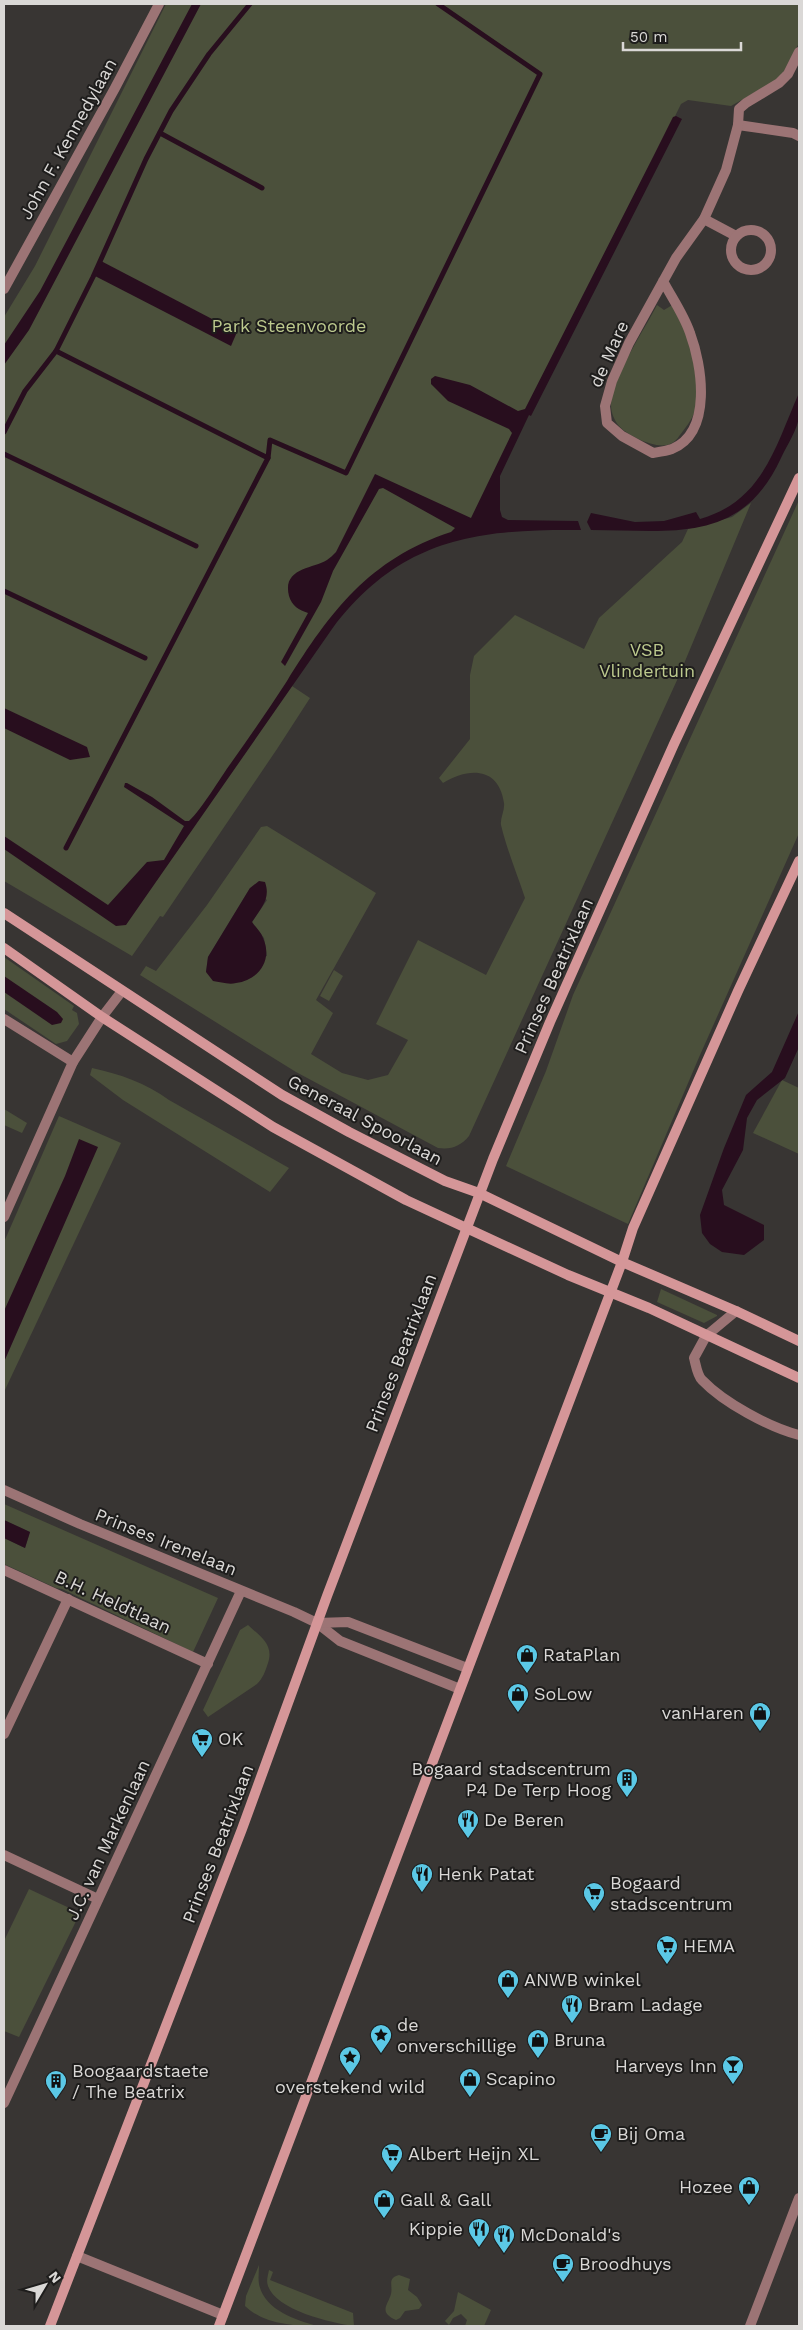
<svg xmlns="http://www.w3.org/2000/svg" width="803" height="2330" font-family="'Work Sans',sans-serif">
<rect width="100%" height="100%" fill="#383533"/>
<g fill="#4b503b" fill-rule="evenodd">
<path d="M166 4H799V43L783 73 777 80 731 106 688 100 681 104 475 524 388 566 337 612 292 686 310 698 277 749 163 917 160 916 132 956 4 881V317L35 266Z"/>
<path d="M674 304C687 333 699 368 698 400 697 411 690 422 683 431 679 436 676 442 670 444 657 450 628 436 619 426 614 420 611 412 611 405 611 379 645 329 657 305L664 310Z"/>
<path d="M799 500V833L700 1055 628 1224 506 1166 546 1071 573 995Z"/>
<path d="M751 503 678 678 469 1136C461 1146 451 1150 438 1148L296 1072 140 975 146 966 156 971 207 905 261 827 267 826 376 893 316 1000 333 1013 311 1054 342 1073 368 1080 388 1075 408 1040 376 1024 418 940 486 975 525 898C517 874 507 850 501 825 500 818 505 810 504 803 499 767 469 767 443 783L439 778 470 739V675L474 656 515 615 584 649 599 618 682 542 688 529 732 517ZM250 888 267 900 252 922 264 938 267 956 206 972 208 957Z"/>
<path d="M4 957 74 1006 72 1010 77 1013 79 1024 67 1041 56 1044 4 1009Z"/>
<path d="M334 970 343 976 329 1001 320 996Z"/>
<path d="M92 1068C120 1074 146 1083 169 1100L289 1168 270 1192 123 1100 90 1075Z"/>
<path d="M782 1080 799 1088V1154L753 1133Z"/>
<path d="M4 1109 27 1123 22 1133 4 1125Z"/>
<path d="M59 1116 121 1143 4 1392V1242Z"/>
<path d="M661 1289 717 1315V1316L704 1323 657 1302Z"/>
<path d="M4 1504 218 1598 193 1652 62 1589 56 1588 4 1564V1538L25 1548 30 1532 4 1520Z"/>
<path d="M248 1625C261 1637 274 1645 268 1663 265 1672 263 1678 257 1684L208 1717 203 1710 240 1630Z"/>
<path d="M29 1889 80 1913 19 2037 4 2031V1941Z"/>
<path d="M259 2265C259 2271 258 2278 259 2284 264 2310 296 2320 317 2326 293 2326 264 2324 245 2306L246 2296Z"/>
<path d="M269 2270 273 2272 270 2280 353 2313 354 2326C331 2323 276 2310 268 2286 266 2281 268 2275 269 2270Z"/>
<path d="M399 2275 410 2279 408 2290 417 2297 422 2305 419 2309 405 2311 400 2318 396 2320C378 2312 388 2305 391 2294 393 2285 387 2278 399 2275Z"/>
<path d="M458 2292 491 2310 484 2326H465L467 2320 461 2314 453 2318 449 2325 445 2321 454 2311Z"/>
</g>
<g fill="#280e1e">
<path d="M192 4H201L29 330 4 365V345L40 291Z"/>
<path d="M676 116 682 119 531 416 529 415 500 476V510L502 517 508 520 578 521 581 530C475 529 400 539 332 629L126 925 116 926 4 849V836L108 905 147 862 164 860 184 826 124 787 125 783H127L152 797 185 821H189C202 809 220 778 231 763 250 736 269 709 287 681 330 612 369 559 451 532L455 528 383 488 379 489 333 571 321 602 285 666 281 662 308 613C299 610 292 606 289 596 282 568 312 569 327 560 330 558 333 555 336 552L375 474 471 518 512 433 509 429 448 401 431 384V379L435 376 470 385 518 411 525 409 653 157 673 117Z"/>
<path d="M101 261 237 332 231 346 95 276Z"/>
<path d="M799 393C799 400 800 408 799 416 798 429 787 445 781 458 741 545 672 530 591 530L587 522 591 513 635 522 664 521 696 512 700 519C763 501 775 447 799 393Z"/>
<path d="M4 708 87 747 90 757 70 760 4 728Z"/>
<path d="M259 881 265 882C271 899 261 908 252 922 255 927 261 932 263 938 273 960 259 980 236 983 229 985 220 982 213 981L206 972 208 957 250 888Z"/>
<path d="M4 976 57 1012 63 1019 61 1023 52 1025 4 992Z"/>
<path d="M799 1011V1047L785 1078 757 1100 747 1118 743 1150 722 1190 724 1205 764 1225V1240L744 1255 722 1252 710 1244 702 1233 700 1215 724 1148 746 1095 772 1072Z"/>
<path d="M79 1139 98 1147 4 1362V1311L65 1176Z"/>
<path d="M4 1520 30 1532 25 1548 4 1538Z"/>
</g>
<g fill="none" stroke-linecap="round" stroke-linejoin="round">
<g stroke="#280e1e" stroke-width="5">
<path d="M160 133 262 188"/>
<path d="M56 351 268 458 66 848"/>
<path d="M4 432 25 391 56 351 93 277 146 159 171 111 209 54 250 4"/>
<path d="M4 454 196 546"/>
<path d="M268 458 270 440 346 473 540 74 438 4"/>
<path d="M4 591 145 658"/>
</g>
<g stroke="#9c7475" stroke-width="10">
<path d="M738 125 793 133 799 136"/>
<path d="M704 219 736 236"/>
<circle cx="751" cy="250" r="20"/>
<path d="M663 281C672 298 684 315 690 333 702 365 713 432 672 449 666 451 659 452 653 453L622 436 607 423 605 406 612 381 629 343 676 258 704 219 726 170 738 125 739 109 746 103 779 83 788 74 799 52"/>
<path d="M4 289 115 88 159 4"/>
<path d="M4 1019 73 1062"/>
<path d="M4 1217 73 1062 102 1017 122 991"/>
<path d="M736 1311 706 1336 694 1358C696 1365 697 1375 702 1380 724 1403 769 1427 799 1435"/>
<path d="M4 1490 80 1524 294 1612 317 1623 340 1641 460 1689"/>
<path d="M4 1570 208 1664"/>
<path d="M317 1623 348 1622 467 1668"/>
<path d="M4 1734 68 1599"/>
<path d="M4 1855 98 1899"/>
<path d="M4 2103 241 1591"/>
<path d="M77 2256 223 2315"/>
<path d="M750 2326 799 2198"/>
</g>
<g stroke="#d59698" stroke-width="10">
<path d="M4 913 282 1095 349 1132 445 1181 479 1193 622 1262 736 1311 799 1341"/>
<path d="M4 948 102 1017 273 1127 406 1200 568 1275 649 1308 799 1378"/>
<path d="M50 2326 242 1829 327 1596 493 1159 550 1022 674 744 799 478"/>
<path d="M219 2326 622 1262 633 1228 738 991 799 861"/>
</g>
</g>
<defs>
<g id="shop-pin" transform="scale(1.125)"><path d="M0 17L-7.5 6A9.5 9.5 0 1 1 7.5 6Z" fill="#5bc8e6" stroke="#1e1d1c"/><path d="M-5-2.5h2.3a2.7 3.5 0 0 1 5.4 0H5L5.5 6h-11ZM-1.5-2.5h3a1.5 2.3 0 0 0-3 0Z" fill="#111"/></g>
<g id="supermarket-pin" transform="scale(1.125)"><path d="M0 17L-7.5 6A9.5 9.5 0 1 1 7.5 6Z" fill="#5bc8e6" stroke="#1e1d1c"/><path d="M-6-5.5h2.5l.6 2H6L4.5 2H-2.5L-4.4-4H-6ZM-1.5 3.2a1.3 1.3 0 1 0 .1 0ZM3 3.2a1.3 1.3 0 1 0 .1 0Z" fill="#111"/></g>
<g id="building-pin" transform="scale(1.125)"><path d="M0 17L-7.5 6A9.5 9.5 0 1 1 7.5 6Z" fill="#5bc8e6" stroke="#1e1d1c"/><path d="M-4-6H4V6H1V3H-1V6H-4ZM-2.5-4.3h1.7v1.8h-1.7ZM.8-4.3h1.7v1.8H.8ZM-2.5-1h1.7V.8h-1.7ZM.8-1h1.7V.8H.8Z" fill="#111"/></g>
<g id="restaurant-pin" transform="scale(1.125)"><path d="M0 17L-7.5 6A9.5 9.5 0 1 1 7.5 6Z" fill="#5bc8e6" stroke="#1e1d1c"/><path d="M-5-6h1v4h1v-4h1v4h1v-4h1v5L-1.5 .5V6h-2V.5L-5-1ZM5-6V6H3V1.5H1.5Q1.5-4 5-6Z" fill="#111"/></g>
<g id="sight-pin" transform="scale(1.125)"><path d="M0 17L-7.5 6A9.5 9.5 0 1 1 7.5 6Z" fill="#5bc8e6" stroke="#1e1d1c"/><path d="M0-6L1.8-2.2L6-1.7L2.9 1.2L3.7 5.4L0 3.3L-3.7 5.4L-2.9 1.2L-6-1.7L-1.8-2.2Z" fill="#111"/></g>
<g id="bar-pin" transform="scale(1.125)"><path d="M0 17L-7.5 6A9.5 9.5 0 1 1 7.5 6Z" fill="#5bc8e6" stroke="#1e1d1c"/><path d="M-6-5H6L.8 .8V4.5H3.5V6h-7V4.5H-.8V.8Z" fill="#111"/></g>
<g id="cafe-pin" transform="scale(1.125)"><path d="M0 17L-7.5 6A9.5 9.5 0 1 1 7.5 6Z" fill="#5bc8e6" stroke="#1e1d1c"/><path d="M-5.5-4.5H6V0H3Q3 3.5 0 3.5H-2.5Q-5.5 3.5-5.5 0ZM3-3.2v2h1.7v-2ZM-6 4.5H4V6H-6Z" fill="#111"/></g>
</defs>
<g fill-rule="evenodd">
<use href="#shop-pin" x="527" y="1655"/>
<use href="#shop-pin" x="518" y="1694"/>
<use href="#shop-pin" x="760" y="1713"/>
<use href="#supermarket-pin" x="202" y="1739"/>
<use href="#building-pin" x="627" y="1779"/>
<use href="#restaurant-pin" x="468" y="1820"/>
<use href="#restaurant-pin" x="422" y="1874"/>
<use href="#supermarket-pin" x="594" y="1893"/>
<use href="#supermarket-pin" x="667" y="1946"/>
<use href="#shop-pin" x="508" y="1980"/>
<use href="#restaurant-pin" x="572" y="2005"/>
<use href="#sight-pin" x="381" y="2035"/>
<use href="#shop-pin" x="538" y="2040"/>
<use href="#sight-pin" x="350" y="2057"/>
<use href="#bar-pin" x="733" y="2066"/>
<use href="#shop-pin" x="470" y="2079"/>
<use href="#building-pin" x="56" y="2081"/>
<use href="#cafe-pin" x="601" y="2134"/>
<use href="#supermarket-pin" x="392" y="2154"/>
<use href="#shop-pin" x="749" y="2187"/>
<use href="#shop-pin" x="384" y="2200"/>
<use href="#restaurant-pin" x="479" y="2229"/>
<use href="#restaurant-pin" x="504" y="2235"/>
<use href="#cafe-pin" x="563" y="2264"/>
</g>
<g text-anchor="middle" stroke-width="4" stroke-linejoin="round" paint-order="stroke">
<g font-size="18" fill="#dad8d6" stroke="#1e1d1c">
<text transform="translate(68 139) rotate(-61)" y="6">John F. Kennedylaan</text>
<text transform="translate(609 354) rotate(-66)" y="6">de Mare</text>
<text transform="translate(554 976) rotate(-66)" y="6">Prinses Beatrixlaan</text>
<text transform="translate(365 1120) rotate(28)" y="6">Generaal Spoorlaan</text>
<text transform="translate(401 1353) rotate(-69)" y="6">Prinses Beatrixlaan</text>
<text transform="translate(166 1542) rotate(22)" y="6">Prinses Irenelaan</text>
<text transform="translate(113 1602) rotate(25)" y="6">B.H. Heldtlaan</text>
<text transform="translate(108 1840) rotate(-65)" y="6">J.C. van Markenlaan</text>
<text transform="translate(218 1844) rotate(-69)" y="6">Prinses Beatrixlaan</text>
</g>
<g font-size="18" fill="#bdca8e" stroke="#1e1d1c">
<text x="289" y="332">Park Steenvoorde</text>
<text x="647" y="656">VSB<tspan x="647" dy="21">Vlindertuin</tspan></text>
</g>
<g font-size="18" fill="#dad8d6" stroke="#1e1d1c" text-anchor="start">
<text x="543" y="1661">RataPlan</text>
<text x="534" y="1700">SoLow</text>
<text x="744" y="1719" text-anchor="end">vanHaren</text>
<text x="218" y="1745">OK</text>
<text x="611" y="1775" text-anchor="end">Bogaard stadscentrum<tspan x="611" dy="21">P4 De Terp Hoog</tspan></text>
<text x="484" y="1826">De Beren</text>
<text x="438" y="1880">Henk Patat</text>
<text x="610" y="1889">Bogaard<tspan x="610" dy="21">stadscentrum</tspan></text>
<text x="683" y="1952">HEMA</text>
<text x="524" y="1986">ANWB winkel</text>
<text x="588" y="2011">Bram Ladage</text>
<text x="397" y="2031">de<tspan x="397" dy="21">onverschillige</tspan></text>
<text x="554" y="2046">Bruna</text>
<text x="717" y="2072" text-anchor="end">Harveys Inn</text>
<text x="72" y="2077">Boogaardstaete<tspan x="72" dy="21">/ The Beatrix</tspan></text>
<text x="486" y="2085">Scapino</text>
<text x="350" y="2093" text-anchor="middle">overstekend wild</text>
<text x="617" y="2140">Bij Oma</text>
<text x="408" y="2160">Albert Heijn XL</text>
<text x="733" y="2193" text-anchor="end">Hozee</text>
<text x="400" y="2206">Gall &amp; Gall</text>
<text x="463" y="2235" text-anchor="end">Kippie</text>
<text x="520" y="2241">McDonald's</text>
<text x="579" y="2270">Broodhuys</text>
</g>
</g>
<rect width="803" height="2330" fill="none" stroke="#dad8d6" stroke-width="10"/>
<g transform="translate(45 2285) rotate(52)" stroke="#1e1d1c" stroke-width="4" paint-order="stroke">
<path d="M0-4L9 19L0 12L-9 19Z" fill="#dad8d6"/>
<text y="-8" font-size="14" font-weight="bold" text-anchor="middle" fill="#dad8d6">N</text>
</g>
<path d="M623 42v8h118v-8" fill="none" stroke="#dad8d6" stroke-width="2.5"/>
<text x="630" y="42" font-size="15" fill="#dad8d6" stroke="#1e1d1c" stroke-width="4" paint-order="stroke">50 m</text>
</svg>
